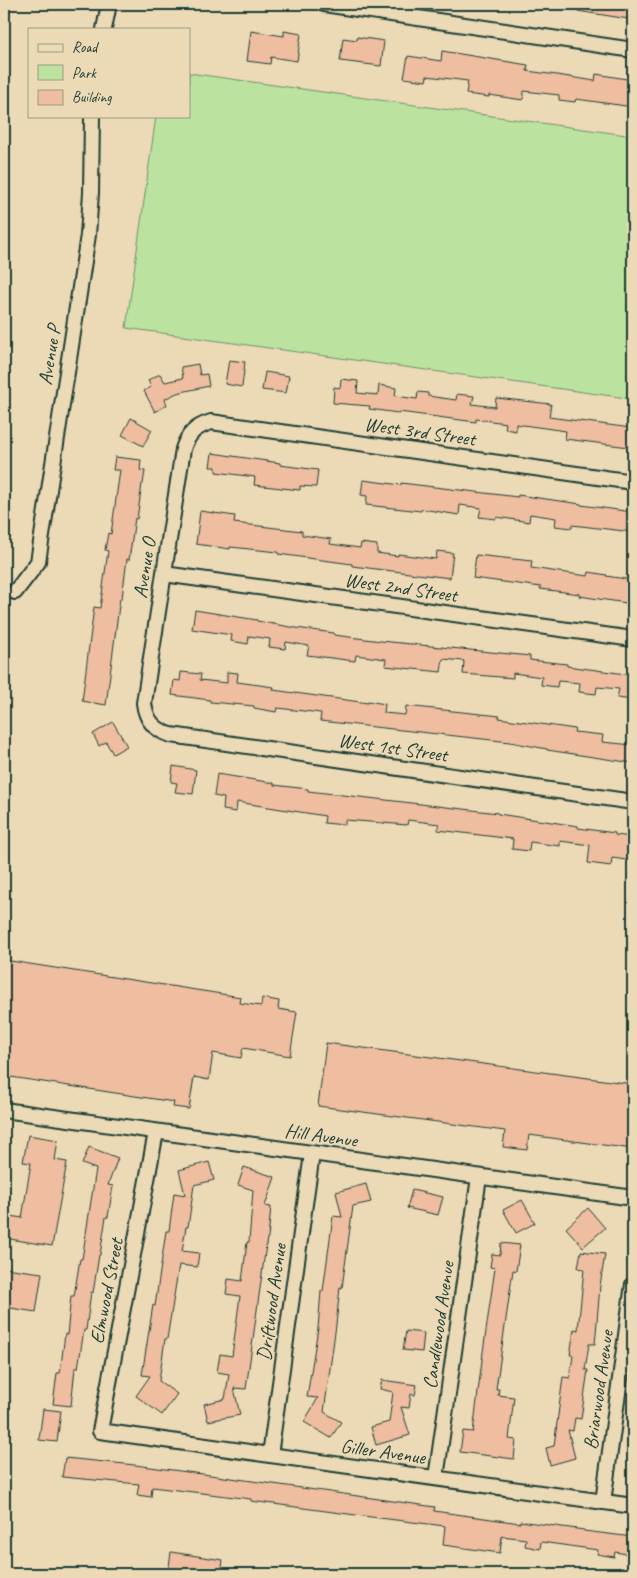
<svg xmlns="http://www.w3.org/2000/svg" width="637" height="1578" font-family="Caveat,sans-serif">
<rect width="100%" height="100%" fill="#ecdab7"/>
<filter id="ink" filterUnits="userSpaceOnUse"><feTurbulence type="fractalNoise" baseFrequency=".02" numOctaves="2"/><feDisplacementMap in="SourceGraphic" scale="10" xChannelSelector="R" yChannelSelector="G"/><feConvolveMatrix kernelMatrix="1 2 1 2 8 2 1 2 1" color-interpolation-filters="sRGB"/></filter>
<g filter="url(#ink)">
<path fill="#bbe39f" stroke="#6d906a" d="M189 73 633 136V399L126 328 156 116H189Z"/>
<g fill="#efbda0" stroke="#1f3d34">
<path d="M578 4H631L629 19 577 11Z"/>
<path d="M251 31 284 36V31L301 34 297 61 271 57 270 64 247 61Z"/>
<path d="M357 37 384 41 381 66 340 61 343 38 357 40Z"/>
<path d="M442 51 528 65 527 71 557 75 595 81 596 74 633 80V107L576 99 575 102 559 100V95L524 91 523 100 489 95V97L466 94 468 81 427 76 426 81 404 78 408 56 441 61Z"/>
<path d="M229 360 245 362 242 387 225 384Z"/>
<path d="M198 364 200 375 207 374 209 386 177 393 165 399 167 405 155 412 144 391 151 387 148 380 160 374 165 382 183 378 181 367Z"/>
<path d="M265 372 289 376 286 393 262 390Z"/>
<path d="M341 379 358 381 357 393 378 395 379 385 396 388 395 396 417 399 418 392 428 393V396L456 400 457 394 474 396 472 404 495 407 496 398 551 404 549 417 631 428 629 447 565 439 566 431 516 424V431L505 429 506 423 476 419V422L399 412 398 413 369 409 370 406 333 403 334 387 340 388Z"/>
<path d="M131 418 152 430 143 446 122 435Z"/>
<path d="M212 453 280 463V465L318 470 316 487 300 486V490L254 485 255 477 216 472V467H210Z"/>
<path d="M115 457 141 460 140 470 145 471 143 484H142L137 519 135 518 129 560 127 559 122 598H120L106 705 82 701 94 607 100 608 108 551 105 550 108 533 111 534 120 470H113Z"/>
<path d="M363 480 401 485V483L518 497V495L581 504V505L633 512V532L572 525V528L555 526 556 518 530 514 529 522 497 517 496 519 479 517 481 508 460 505 459 515 422 509 421 511 366 505 367 496 361 495Z"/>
<path d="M200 511 235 516 234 523 302 531V535L331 539 330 544 360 548 361 543 377 545V553L398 556V554L436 559 437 551 453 553 450 578 352 566V564L278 554V552L230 547V549L196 544Z"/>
<path d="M476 555 532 561 531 568 588 576 589 572 607 575 606 576 633 580V604L579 596 580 594 540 589 541 587 473 578Z"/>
<path d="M195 610 257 620V621L296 628 334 633V635L381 641 530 656V660L567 664V666L633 675V700L617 698 619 689 597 687 596 694 579 692 580 683 558 681 557 687 541 685 542 677 513 673V678L463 674 464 661 443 659 441 672 385 666 386 659 356 655 355 661 307 655 309 646 286 642 285 649 269 647 270 639 249 636 248 644 231 641 232 635 192 629Z"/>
<path d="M181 672 201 674 200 680 227 683V672L238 673 237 682 274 687 273 690 368 703V701L385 704 384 713 405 715 406 706 500 716 499 718 575 729 574 732 603 735 602 742 633 745V763L547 750V749L510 742 320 721 321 713 277 708 276 712 254 708V706L210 702V700L172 695 174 680 180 681Z"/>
<path d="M113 722 127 746 113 754 106 742 99 746 93 734Z"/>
<path d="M173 766 196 770 193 794 175 792 177 783 171 782Z"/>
<path d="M217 774 274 783V785L308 789V791L498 813V814L578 826V828L615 833V835L633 837V861L612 858 611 866 588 863 590 845 560 841V846L530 842 529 851 512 849 513 839 438 830 439 824 408 820 407 825 345 820V825L324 823 325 816 237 802 236 812 223 810 224 798 214 796Z"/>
<path d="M4 960 241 997 240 1003 261 1006 262 998 279 1001 278 1009 297 1012 290 1056 243 1048 241 1058 213 1053 209 1080 194 1077 189 1109 173 1107 174 1102 4 1076Z"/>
<path d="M326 1043 633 1084V1149L529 1135 527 1150 503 1147 505 1131 318 1106Z"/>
<path d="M28 1135 58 1140 55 1160 67 1162 52 1246 4 1238 5 1215 22 1218 31 1163 23 1162Z"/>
<path d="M89 1147 118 1158 108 1185 113 1186 108 1217H106L100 1255H99L93 1293 91 1292 86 1330H84L78 1368H75L71 1406 53 1404 57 1373H60L65 1334 67 1335 71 1296H74L80 1259H82L96 1169 82 1164Z"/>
<path d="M209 1162 214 1180 194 1185 188 1227H186L182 1251 199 1253 197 1267 179 1265 167 1339H165L159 1381 177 1394 162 1415 136 1396 150 1376 142 1375 153 1305 155 1306 166 1231H169L174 1193 185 1195 179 1170Z"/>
<path d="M244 1167 275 1177 265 1206 271 1207 268 1238H267L246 1389 234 1388 240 1415 208 1421 204 1404 225 1399 229 1374 217 1372 220 1354 232 1356 240 1296 226 1294 228 1279 242 1281 247 1242H249L253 1190 238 1185Z"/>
<path d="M366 1184 371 1202 353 1206 342 1288 340 1287 336 1325 324 1412 341 1422 331 1438 304 1422 318 1398 307 1397 318 1328 321 1291H323L333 1216 342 1217 336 1192Z"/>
<path d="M412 1190 443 1197 438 1215 407 1208Z"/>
<path d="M522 1200 535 1223 516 1233 503 1210Z"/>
<path d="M588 1208 605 1228 583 1247 566 1228Z"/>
<path d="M501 1243 520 1245 516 1271 513 1270 496 1389H499L498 1395 514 1397 509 1439 516 1440 514 1459 460 1452 463 1431 473 1432 483 1352 495 1268 490 1267 492 1254 500 1255Z"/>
<path d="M581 1251 605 1254 600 1286 596 1333 595 1344H589L585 1370H588L581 1419 575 1418 573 1431 568 1430 575 1458 550 1465 546 1448 554 1446 563 1377 570 1378 573 1355H570L574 1329 578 1330 584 1269 578 1268Z"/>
<path d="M4 1268 42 1273 36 1312 4 1307Z"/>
<path d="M406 1331 424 1333 422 1352 403 1350Z"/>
<path d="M382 1380 417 1385 415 1395 411 1394 409 1408 401 1407 410 1435 376 1445 371 1427 389 1422 393 1392 380 1389Z"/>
<path d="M43 1409 61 1411 57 1442 39 1440Z"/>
<path d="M65 1458 135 1465 210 1475 435 1507 434 1511 520 1523V1521L584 1530V1531L633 1537V1555L615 1552 614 1557 597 1554 598 1550 541 1542 540 1549 525 1546 526 1539 502 1536 500 1553 443 1545 445 1526 363 1516 251 1501V1499L152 1487 151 1497 137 1495 139 1484 62 1477Z"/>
<path d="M171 1552 223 1560 221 1574H168Z"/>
</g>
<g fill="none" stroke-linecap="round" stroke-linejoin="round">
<g stroke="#1f3d34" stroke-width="18">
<g id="minor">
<path d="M324 4 633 50"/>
<path d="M104 29 109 4"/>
<path d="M633 482 211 422C195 427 188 434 183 449L144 703C146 721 155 730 171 735L633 802"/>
<path d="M164 574 633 639"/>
<path d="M15 592 38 562 88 235 91 193 92 116"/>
<path d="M4 1110 633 1198"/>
<path d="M156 1132 100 1431 633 1506"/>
<path d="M270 1455 312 1154"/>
<path d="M436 1478 479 1177"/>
<path d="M603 1502 633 1284"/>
</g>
</g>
<use href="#minor" stroke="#ecdab7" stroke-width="14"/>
</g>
</g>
<g text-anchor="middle" stroke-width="4" stroke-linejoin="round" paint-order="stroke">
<g font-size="20" fill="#1f3d34" stroke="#ecdab7">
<text transform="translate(49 355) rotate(-81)" y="7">Avenue P</text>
<text transform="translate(420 431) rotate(8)" y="7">West 3rd Street</text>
<text transform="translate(144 568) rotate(-81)" y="7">Avenue O</text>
<text transform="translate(401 587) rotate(8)" y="7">West 2nd Street</text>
<text transform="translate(393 747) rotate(8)" y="7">West 1st Street</text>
<text transform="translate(321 1135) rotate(8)" y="7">Hill Avenue</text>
<text transform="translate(106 1291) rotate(-79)" y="7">Elmwood Street</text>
<text transform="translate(271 1302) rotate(-82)" y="7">Driftwood Avenue</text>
<text transform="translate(438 1325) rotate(-82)" y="7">Candlewood Avenue</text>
<text transform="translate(598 1390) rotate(-82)" y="7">Briarwood Avenue</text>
<text transform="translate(383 1451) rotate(8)" y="7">Giller Avenue</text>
</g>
</g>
<rect width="637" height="1578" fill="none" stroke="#ecdab7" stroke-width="20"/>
<rect x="10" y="10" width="617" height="1558" fill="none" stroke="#1f3d34" stroke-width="2" filter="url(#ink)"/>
<rect x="28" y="28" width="162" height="90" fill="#ecdab7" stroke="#9a9b83"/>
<rect x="38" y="44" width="25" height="8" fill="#ecdab7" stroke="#9a9b83"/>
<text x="72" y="52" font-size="15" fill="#1f3d34">Road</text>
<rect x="38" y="65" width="25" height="15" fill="#bbe39f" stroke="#9a9b83"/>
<text x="72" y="78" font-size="15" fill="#1f3d34">Park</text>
<rect x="38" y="90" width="25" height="15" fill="#efbda0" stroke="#9a9b83"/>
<text x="72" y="102" font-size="15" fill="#1f3d34">Building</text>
</svg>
